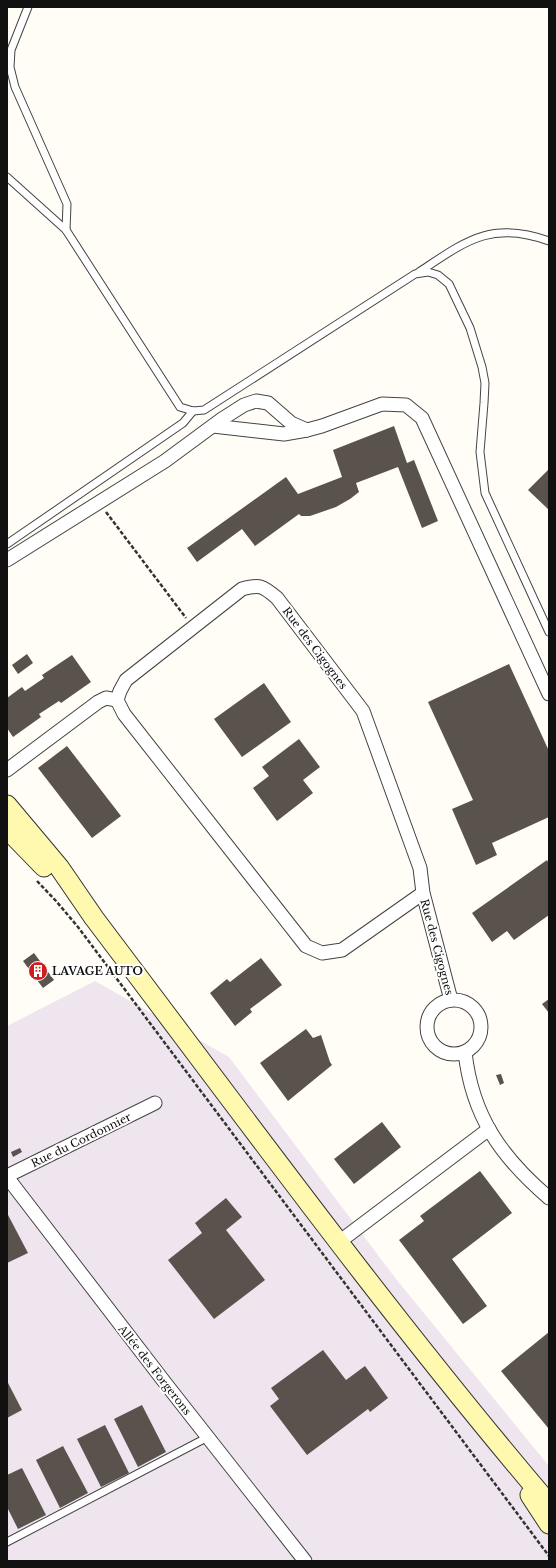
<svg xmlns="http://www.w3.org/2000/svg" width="556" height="1568" font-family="'Libre Baskerville',serif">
<rect width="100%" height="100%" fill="#fffdf5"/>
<path fill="#efe5ef" d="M95 981 229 1057 396 1279 549 1466V1561H7V1026Z"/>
<g fill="#5a524c">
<path d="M394 426 407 463 414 460 438 521 422 528 398 467 356 483 359 492 350 499 336 507 310 516H301L299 514 255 546 242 529 197 562 187 548 286 477 298 494 342 477 333 450Z"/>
<path d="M549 469V510L528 490Z"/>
<path d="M27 654 33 663 18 674 12 665Z"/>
<path d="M72 655 91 682 61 703 59 701 39 714 41 717 13 737 7 728V698L22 687 25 691 44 678 42 675Z"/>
<path d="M509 664 549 751V817L492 843 497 855 476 865 452 809 473 800 428 702Z"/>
<path d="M264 683 291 722 242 757 214 719Z"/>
<path d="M299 739 320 767 303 780 313 793 277 821 253 788 269 776 262 767Z"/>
<path d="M67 746 121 816 92 838 38 768Z"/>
<path d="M547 860 549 864V915L514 940 507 931 492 942 472 913Z"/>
<path d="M34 953 54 980 43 988 23 961Z"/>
<path d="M261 958 282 985 250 1009 252 1012 235 1026 210 993 227 979 230 982Z"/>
<path d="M549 999V1013L542 1004Z"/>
<path d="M306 1029 313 1038 321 1035 330 1062 332 1065 288 1101 260 1063Z"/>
<path d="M501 1074 504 1083 500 1085 496 1075Z"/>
<path d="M382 1122 401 1147 354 1184 334 1159Z"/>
<path d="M20 1148 22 1152 13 1157 11 1152Z"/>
<path d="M480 1171 512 1213 452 1259 487 1306 463 1324 399 1240 424 1221 420 1216Z"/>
<path d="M226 1198 242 1217 226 1230 265 1280 214 1319 168 1260 202 1233 195 1223Z"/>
<path d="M7 1213 28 1253 7 1263Z"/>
<path d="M549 1332V1429L501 1371Z"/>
<path d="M323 1350 346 1380 365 1366 388 1398 370 1412 368 1409 307 1455 270 1406 279 1399 271 1388Z"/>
<path d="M7 1381 22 1410 7 1418Z"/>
<path d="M142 1405 166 1452 138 1467 114 1419Z"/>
<path d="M105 1425 129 1473 101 1487 77 1439Z"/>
<path d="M63 1446 88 1493 60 1508 36 1460Z"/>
<path d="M22 1468 46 1515 18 1529 7 1507V1475Z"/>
</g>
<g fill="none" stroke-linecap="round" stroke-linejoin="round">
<g stroke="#444" stroke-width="9">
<g id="lane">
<path d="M28 7 11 50 10 67 15 87 67 204 66 230"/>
<path d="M7 177 66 230 180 407 193 411 204 410 415 274 428 272 438 275 449 284 470 328 482 367 485 383 484 403 480 452 485 493 549 632"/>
<path d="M419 272C466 241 491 220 549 241"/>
<path d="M7 544 183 423 193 411"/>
<path d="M7 1542 208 1437"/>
</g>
</g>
<g stroke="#444" stroke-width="15">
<g id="street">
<path d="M213 426 284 434 307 430"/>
<path d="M7 560 165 461 222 419 244 405 256 401 268 403 291 423 307 430 322 426 382 404 406 405 422 418 549 694"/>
<path d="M7 770 98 702 106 698 117 700"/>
<path d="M423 893 342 950 322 953 306 946 124 714 117 700 120 691 126 680 242 589C260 584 263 586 277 598L363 711 420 868 423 893 451 1000"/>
<circle cx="454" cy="1027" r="27"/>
<path d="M465 1052C472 1116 501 1157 549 1198"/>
<path d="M7 1176 155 1103"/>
<path d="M7 1177 166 1384 305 1561"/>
<path d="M339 1242 489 1129"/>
</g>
</g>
<g stroke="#333" stroke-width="21">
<g id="secondary">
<path d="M7 805 59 867 94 918C243 1115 389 1316 549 1504"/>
<path d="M7 829 44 867"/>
<path d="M530 1495 549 1524"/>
</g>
</g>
<g stroke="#333" stroke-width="2.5" stroke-dasharray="4 2" stroke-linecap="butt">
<path d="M106 512 186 618"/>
<path d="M37 881 56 901 78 927 549 1556"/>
</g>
<use href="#lane" stroke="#fff" stroke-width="7"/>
<use href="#street" stroke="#fff" stroke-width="13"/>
<use href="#secondary" stroke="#fff9b0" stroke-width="19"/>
</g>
<defs>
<g id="building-disc" transform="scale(1)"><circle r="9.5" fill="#cc1e1f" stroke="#fff"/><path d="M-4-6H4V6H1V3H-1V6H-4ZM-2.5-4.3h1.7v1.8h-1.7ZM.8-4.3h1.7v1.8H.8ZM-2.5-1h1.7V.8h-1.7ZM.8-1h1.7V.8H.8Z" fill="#fff"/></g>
</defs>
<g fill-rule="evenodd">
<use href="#building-disc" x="38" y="971"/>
</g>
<g text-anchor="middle" stroke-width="4" stroke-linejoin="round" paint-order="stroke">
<g font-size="11" fill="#111" stroke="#fff">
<text transform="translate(315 648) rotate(53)" y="4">Rue des Cigognes</text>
<text transform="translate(437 947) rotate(75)" y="4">Rue des Cigognes</text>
<text transform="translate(81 1140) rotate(-26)" y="4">Rue du Cordonnier</text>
<text transform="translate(155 1370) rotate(52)" y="4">Allée des Forgerons</text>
</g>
<g font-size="11" font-weight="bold" fill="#111" stroke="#fff" text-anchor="start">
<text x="52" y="975">LAVAGE AUTO</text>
</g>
</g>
<rect width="556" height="1568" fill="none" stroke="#111111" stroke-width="16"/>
</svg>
